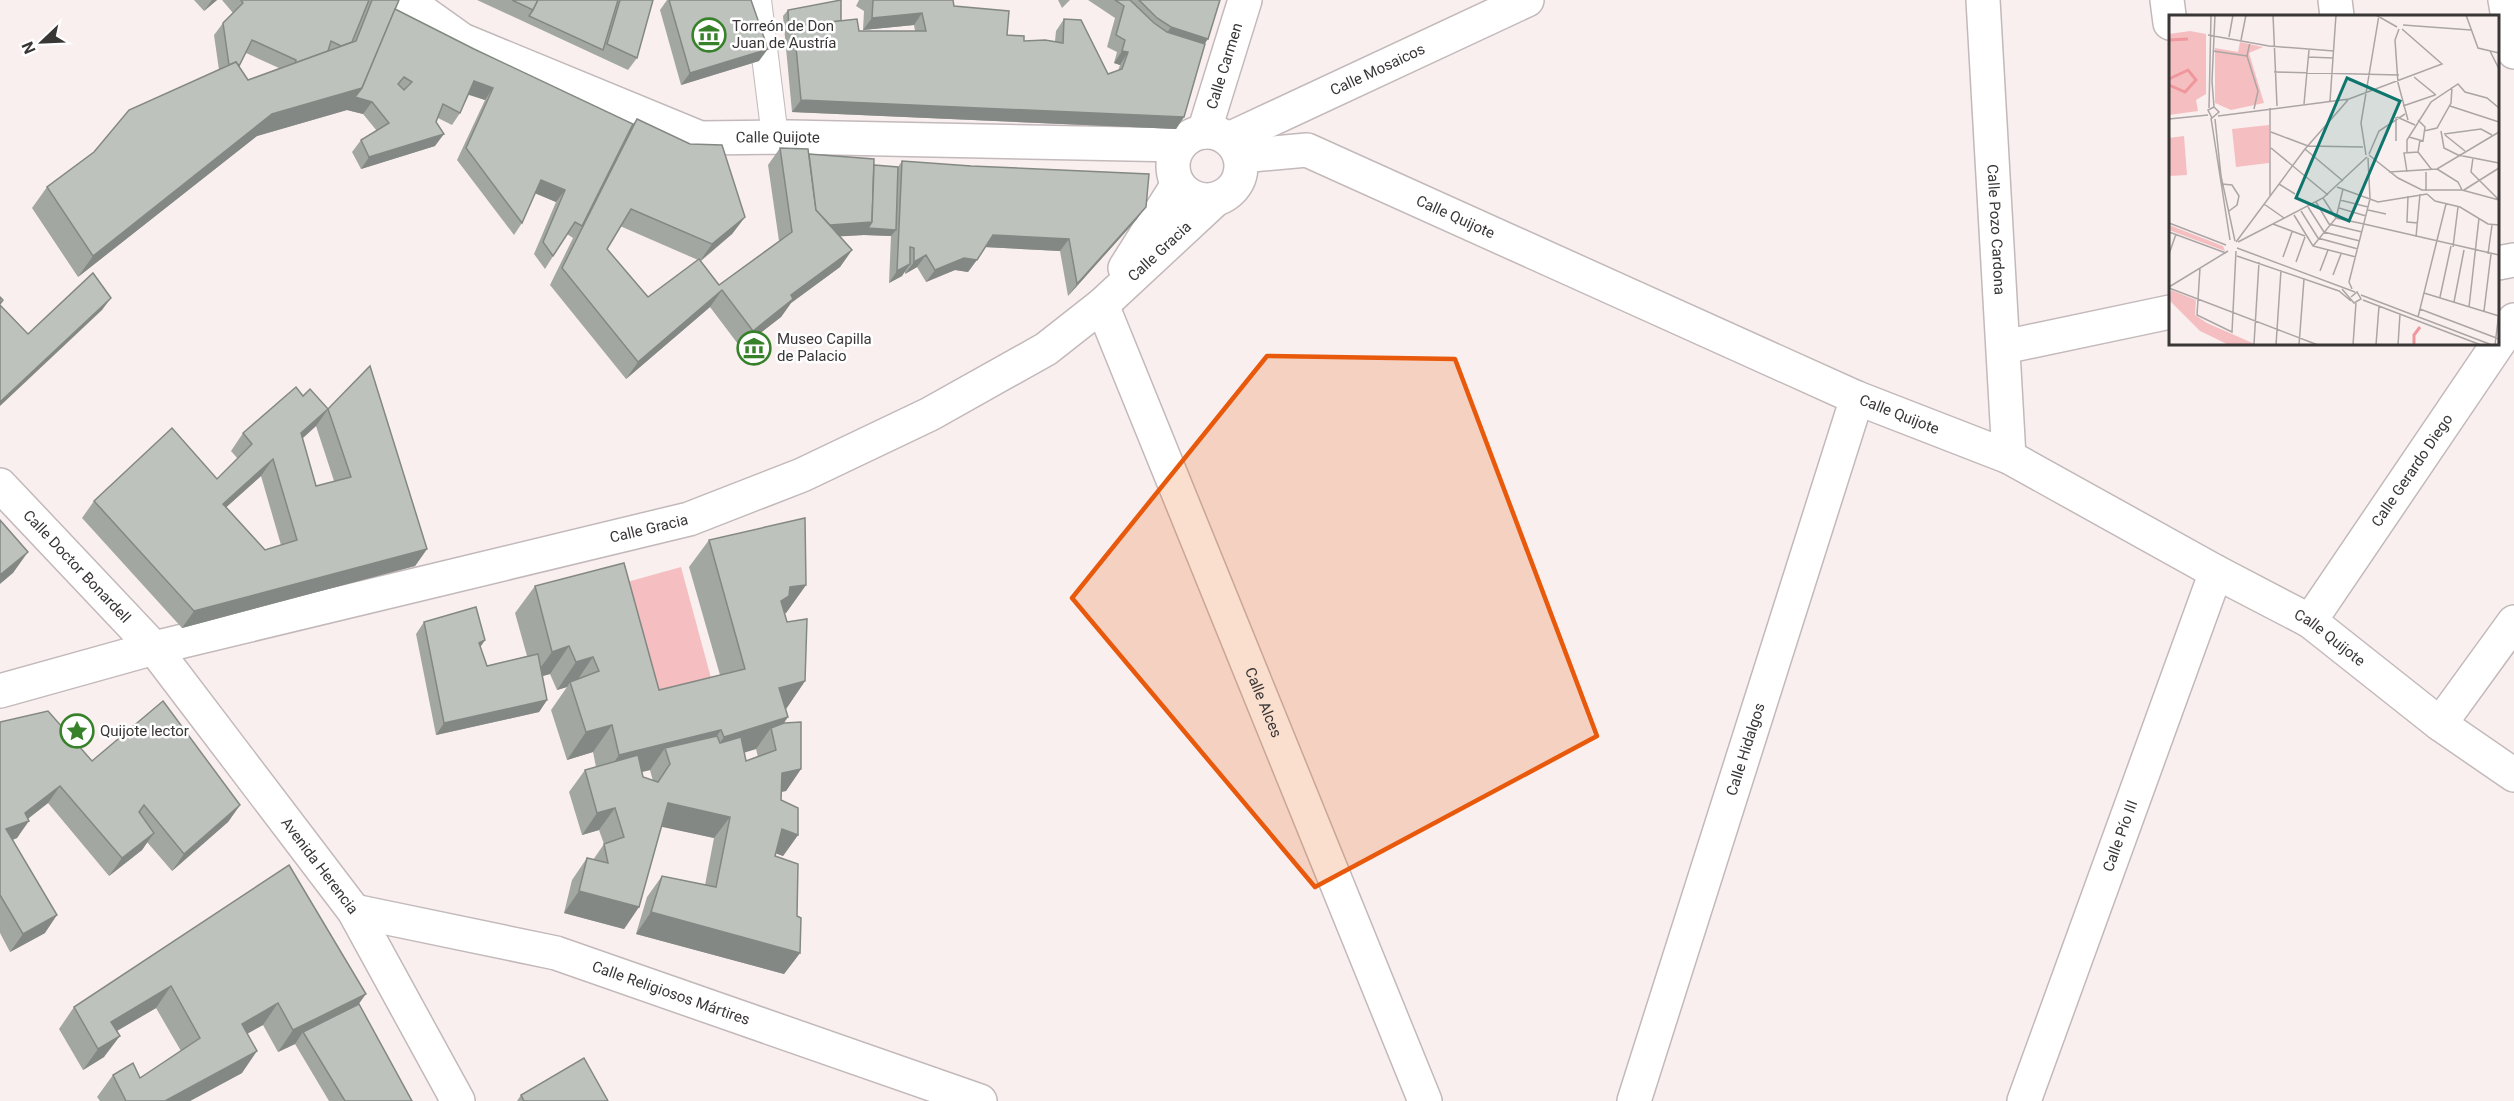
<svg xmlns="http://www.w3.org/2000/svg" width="2514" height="1101" font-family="Roboto,sans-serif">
<rect width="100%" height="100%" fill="#f9efef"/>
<path fill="#f5bfc1" d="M681 567 714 689 652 706 620 584Z"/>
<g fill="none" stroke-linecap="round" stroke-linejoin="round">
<g stroke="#c3b9ba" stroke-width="28">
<path id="pedestrian" d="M758 0 775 137"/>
</g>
<g stroke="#c3b9ba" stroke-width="36">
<g id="minor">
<path id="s1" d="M406 0 462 40 700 138 790 137 1180 145"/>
<path id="s2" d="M1983 0 2009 457"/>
<path d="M2167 0 2170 23"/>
<path d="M2335 0 2337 16"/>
<path d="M2505 0 2514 52"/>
<path id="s3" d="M1204 132 1245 0"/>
<circle cx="1207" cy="166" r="34"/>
<path id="s4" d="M1229 139 1527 0"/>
<path id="s5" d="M1240 156 1307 150 1857 398 2009 457 2216 572 2310 621 2440 724 2514 775"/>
<path d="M2498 263 2514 260"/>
<path d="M1125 268 1178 184"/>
<path id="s6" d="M1102 305 1425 1101"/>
<path d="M2004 347 2170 312"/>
<path id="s7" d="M0 485 154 648 354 911 458 1101"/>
<path id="s8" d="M2310 621 2514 320"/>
<path id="s9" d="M0 691 154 648 689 519 802 475 930 414 1046 349 1102 305 1216 199"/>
<path d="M2440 724 2514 622"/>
<path id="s10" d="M354 911 556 953 980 1101"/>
<path id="s11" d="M1634 1101 1857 398"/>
<path id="s12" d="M2024 1101 2216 572"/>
</g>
</g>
<use href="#pedestrian" stroke="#fff" stroke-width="26"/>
<use href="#minor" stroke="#fff" stroke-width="33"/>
</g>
<g fill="#a3a7a2" fill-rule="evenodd">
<path d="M194 0H217L204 11Z"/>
<path d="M222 0H399L395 9 474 49 633 124 637 119 745 217 732 234 701 261 719 285 779 241 768 165 780 148 809 154 874 165 898 167 902 161 1137 219 1068 296 1060 251 985 247 968 272 955 270 926 282 917 267 905 274V271L902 276 889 283 891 236 864 235 840 236 852 250 840 267 791 303 781 317 741 348 710 307 626 379 550 285 573 238 567 234 545 269 534 254 556 202 535 193 522 223 514 235 457 160 485 100 469 94 460 113 452 125 438 118 436 122 435 146 361 169 352 152 361 140 377 131 363 114 347 110 257 136 78 277 32 208 47 187 94 152 219 70 214 35 223 23 233 13ZM246 53 279 68 248 80 239 66ZM620 226 698 260 648 297 607 249Z"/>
<path d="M477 0H653L637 58 628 70Z"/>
<path d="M667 0H751L759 61 681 85 660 10Z"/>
<path d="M859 0H953L954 6 1007 35 1024 41H1055L1056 31 1064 19 1108 74 1118 71 1120 65 1114 63 1117 52 1107 47 1115 18 1088 0H1220L1205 44 1184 117 1176 129 792 112 783 16 788 10 841 21 859 31H915L914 25 863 30 864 11 856 6Z"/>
<path d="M1058 0H1070L1062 8Z"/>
<path d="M303 396 328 409 427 549 415 566 182 628 82 518 94 501 217 479 238 459 231 451 243 433ZM316 426 334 481 316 486 302 438ZM261 476 281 545 265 550 226 507Z"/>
<path d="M709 540 806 585 786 613H784L805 681 786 709 784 723 801 769 786 791 781 792V800L798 835 783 856 775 853V856L797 916 800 953 784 974 636 934 647 897 662 876 705 885 714 838 661 826 639 907 624 929 564 913 572 880 587 858 593 860 604 844 599 830 582 835 569 792 585 770 596 767 593 752 567 760 551 710 567 687 557 690 550 674 542 676 547 700 539 712 436 735 416 634 424 622 485 640 480 647 487 666 527 656 515 613 535 586 659 690 720 675 689 567ZM756 749 758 757 746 761 744 752ZM650 770 653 781 643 777 642 772Z"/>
<path d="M0 722 92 761 240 805 228 822 172 871 147 842 142 850 109 876 48 803 28 819 17 838 13 840 45 933 10 952 0 933Z"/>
<path d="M289 865 359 1004 412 1101H329L295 1044 278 1052 263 1025 247 1033 242 1073 190 1101H100L97 1097 113 1075 140 1078 181 1051 156 1008 117 1031 104 1057 83 1070 59 1029 74 1007Z"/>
<path d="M521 1095 608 1101H517Z"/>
</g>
<g fill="#848884">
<path d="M212 0H217L204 11Z"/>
<path d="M922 13 914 25 863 30 872 18Z"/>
<path d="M1171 27 1208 39 1196 56 1159 44Z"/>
<path d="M768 49 759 61 681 85 690 73Z"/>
<path d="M1122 51 1128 52 1120 65 1114 63Z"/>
<path d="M474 81 493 88 485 100 466 94Z"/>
<path d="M362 88 372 102 363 114 347 110 257 136 78 277 93 256 272 114Z"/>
<path d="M801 100 1184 117 1176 129 792 112Z"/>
<path d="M444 134 435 146 361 169 369 157Z"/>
<path d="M541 180 565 190 556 202 532 192Z"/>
<path d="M1146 207 1137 219 1068 296 1077 284Z"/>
<path d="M745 217 732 234 700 261 712 244Z"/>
<path d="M872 222 896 230 891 236 864 235 813 238 821 226Z"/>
<path d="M993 235 1069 239 1060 251 984 247Z"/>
<path d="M852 250 840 267 791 303 781 317 741 348 753 331 791 295Z"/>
<path d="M926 255 917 267 905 274 914 262Z"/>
<path d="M964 258 977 260 968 272 955 270 926 282 935 270Z"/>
<path d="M910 264 902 276 889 283 897 271Z"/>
<path d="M722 290 710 307 626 379 638 362Z"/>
<path d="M111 298 102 310 0 406V402Z"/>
<path d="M328 409 316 426 289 451 301 433Z"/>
<path d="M273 459 261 476 211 521 223 504Z"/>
<path d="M427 549 415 566 182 628 194 611Z"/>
<path d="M28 552 13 573 0 584V575Z"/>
<path d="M806 585 786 613 776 614 762 628 790 587Z"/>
<path d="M485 640 477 652 479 643Z"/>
<path d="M569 646 550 674 532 679 552 652Z"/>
<path d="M593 657 574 685 570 682 567 687 557 690 576 662Z"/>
<path d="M805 681 786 709 779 688Z"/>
<path d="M547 700 539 712 436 735 444 723Z"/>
<path d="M788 717 773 739 771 728 756 749 705 765 724 737Z"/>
<path d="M612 725 593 752 567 760 586 732Z"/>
<path d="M721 730 702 757 670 764 665 748 650 770 600 782 619 755Z"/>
<path d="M801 769 786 791 767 794 782 773Z"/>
<path d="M60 786 48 803 22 823 29 821 17 838 0 844 6 829 25 813Z"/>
<path d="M668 803 730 817 714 838 653 825Z"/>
<path d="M240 805 228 822 172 871 184 854Z"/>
<path d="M615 808 599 830 582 835 597 813Z"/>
<path d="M782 829 798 835 783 856 767 850Z"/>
<path d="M154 833 142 850 109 876 122 858Z"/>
<path d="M579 891 639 907 624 929 564 913Z"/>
<path d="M651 912 800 953 784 974 636 934Z"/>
<path d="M57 915 45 933 10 952 23 934Z"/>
<path d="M171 986 156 1008 96 1043 111 1022Z"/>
<path d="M366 994 350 1016 303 1032 295 1044 278 1052 293 1030Z"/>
<path d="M278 1003 263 1025 227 1045 242 1024Z"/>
<path d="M120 1036 104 1057 83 1070 98 1049Z"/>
<path d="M257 1051 242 1073 190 1101H165Z"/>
</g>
<g fill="#bdc2bc" stroke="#848884" stroke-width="1.5" fill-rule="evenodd">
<path d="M241 0H369L352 42 341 46 331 41 328 51 295 63 296 60 252 40 239 66 236 62 229 65 223 23 243 3Z"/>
<path d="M372 0H399L362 88 272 114 93 256 47 187 94 152 129 110 236 62 248 80 356 41Z"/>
<path d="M512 0H538L533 10Z"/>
<path d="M538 0H618L603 50 529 16 533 10Z"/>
<path d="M620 0H653L637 58 607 44Z"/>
<path d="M669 0H751L768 49 690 73Z"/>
<path d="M841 0V21L794 26 789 32 788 10Z"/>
<path d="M873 0H953L954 6 1009 11 1007 35 1024 36V41L1045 40 1063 43 1064 19 1081 20 1108 74 1122 69 1128 52 1122 51 1125 40 1116 35 1124 6 1115 0H1130L1154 23 1167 32 1205 44 1184 117 801 100 794 26 857 19 859 31H926L922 13 872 18Z"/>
<path d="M1139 0H1220L1208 39 1171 27 1157 18Z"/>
<path d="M395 9 474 49 633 124 582 226 575 222 553 256 543 242 565 190 541 180 522 223 466 148 493 88 474 81 460 113 443 104 436 122 444 134 369 157 361 140 389 123 372 102 355 97 362 88ZM404 77 412 82 404 90 398 84Z"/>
<path d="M637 119 690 144 722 145 745 217 712 244 631 209 607 249 648 297 699 259 719 285 792 232 780 148 808 149 816 210 852 250 791 295 793 299 753 331 722 290 638 362 562 268Z"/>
<path d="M809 154 874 159 872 222 830 225 816 210Z"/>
<path d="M902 161 971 166 1149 174 1146 207 1077 284 1069 239 993 235 977 260 964 258 935 270 926 255 914 262V248L910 247V264L897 271Z"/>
<path d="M874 165 898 167 896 230 868 228 872 222Z"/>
<path d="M93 273 111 298 0 402V305L28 334Z"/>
<path d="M0 297 3 300 0 304Z"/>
<path d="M370 366 427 549 194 611 94 501 172 428 217 479 252 444 243 433 296 387 303 396 310 389 328 409ZM328 409 351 477 316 486 301 433ZM273 459 297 540 265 550 223 504Z"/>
<path d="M805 518 806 585 790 587 789 596 781 601 787 622 807 619 805 681 779 688 788 717 724 737 721 730 619 755 612 725 586 732 570 682 599 671 593 657 576 662 569 646 552 652 535 586 624 563 659 690 745 669 709 540Z"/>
<path d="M0 520 28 552 0 575Z"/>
<path d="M476 607 485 640 479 643 487 666 538 654 547 700 444 723 424 622Z"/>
<path d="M163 701 240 805 184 854 144 805 139 812 154 833 122 858 60 786 25 813 29 821 6 829 57 915 23 934 0 895V722L48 711 92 761Z"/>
<path d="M801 722V769L782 773 781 800 798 808V835L782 829 775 856 798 864 797 916 801 918 800 953 651 912 662 876 716 887 730 817 668 803 639 907 579 891 587 858 608 863 604 844 624 837 615 808 597 813 585 770 638 755 643 777 658 782 670 764 665 748 717 736 720 743 741 737 746 761 776 750 771 728 784 723Z"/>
<path d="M289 865 366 994 293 1030 278 1003 242 1024 257 1051 165 1101H126L113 1075 133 1063 140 1078 200 1038 171 986 111 1022 120 1036 98 1049 74 1007Z"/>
<path d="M359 1004 412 1101H345L303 1032Z"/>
<path d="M584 1058 608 1101H524L521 1095Z"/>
</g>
<path fill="#e8590c" fill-opacity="0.2" stroke="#e8590c" stroke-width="4.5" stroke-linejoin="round" d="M1267 356 1455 359 1597 736 1315 887 1072 598Z"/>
<defs>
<g id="museum-ring" transform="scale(1.725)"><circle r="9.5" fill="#fff" stroke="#368129" stroke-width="1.5"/><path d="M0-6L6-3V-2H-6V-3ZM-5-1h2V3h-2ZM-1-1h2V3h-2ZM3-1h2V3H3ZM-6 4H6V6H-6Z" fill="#368129"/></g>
<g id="sight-ring" transform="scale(1.725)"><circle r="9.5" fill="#fff" stroke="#368129" stroke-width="1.5"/><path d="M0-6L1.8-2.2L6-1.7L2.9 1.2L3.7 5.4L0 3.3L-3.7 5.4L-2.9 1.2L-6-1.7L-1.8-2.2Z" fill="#368129"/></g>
</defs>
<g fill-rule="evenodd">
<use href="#museum-ring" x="709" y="35"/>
<use href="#museum-ring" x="754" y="348"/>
<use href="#sight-ring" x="77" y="731"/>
</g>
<g text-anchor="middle" stroke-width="5" stroke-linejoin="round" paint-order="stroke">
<g font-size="15" fill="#393636" stroke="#fff" text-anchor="start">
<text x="732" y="31">Torreón de Don<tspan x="732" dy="17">Juan de Austría</tspan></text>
<text x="777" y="344">Museo Capilla<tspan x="777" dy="17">de Palacio</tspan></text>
<text x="100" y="736">Quijote lector</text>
</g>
<g font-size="15" fill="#393636" stroke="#fff">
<text dy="5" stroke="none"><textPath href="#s3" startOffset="69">Calle Carmen</textPath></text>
<text dy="5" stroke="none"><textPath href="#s4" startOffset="164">Calle Mosaicos</textPath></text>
<text dy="5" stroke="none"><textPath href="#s1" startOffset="404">Calle Quijote</textPath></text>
<text dy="5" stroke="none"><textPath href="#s5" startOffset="230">Calle Quijote</textPath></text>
<text dy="5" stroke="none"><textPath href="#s2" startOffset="230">Calle Pozo Cardona</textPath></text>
<text dy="5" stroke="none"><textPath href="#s9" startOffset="1256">Calle Gracia</textPath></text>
<text dy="5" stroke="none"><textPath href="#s5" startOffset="716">Calle Quijote</textPath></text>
<text dy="5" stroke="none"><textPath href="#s8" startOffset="182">Calle Gerardo Diego</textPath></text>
<text dy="5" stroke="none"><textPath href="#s9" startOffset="669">Calle Gracia</textPath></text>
<text dy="5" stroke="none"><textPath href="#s7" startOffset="112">Calle Doctor Bonardell</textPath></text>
<text dy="5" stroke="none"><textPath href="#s5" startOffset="1202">Calle Quijote</textPath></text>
<text dy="5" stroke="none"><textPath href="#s6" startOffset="429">Calle Alces</textPath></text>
<text dy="5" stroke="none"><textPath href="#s11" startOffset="369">Calle Hidalgos</textPath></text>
<text dy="5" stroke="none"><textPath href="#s12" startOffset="282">Calle Pío III</textPath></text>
<text dy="5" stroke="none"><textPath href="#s7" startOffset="498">Avenida Herencia</textPath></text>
<text dy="5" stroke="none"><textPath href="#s10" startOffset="328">Calle Religiosos Mártires</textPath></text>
</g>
</g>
<g transform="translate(2169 15)">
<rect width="330" height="330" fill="#f9efef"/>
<path d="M21 16 37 19V79L27 85 29 96 0 100V19ZM71 27 94 32 80 38 95 88 62 95 46 88V33L69 37ZM100 110V148L67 152 63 114ZM15 121 18 160 0 161V123ZM0 210 54 231 56 236 0 215ZM2 275 27 285 26 300 38 308 88 330H60L31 316 0 285Z" fill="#f5bfc1"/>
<path fill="none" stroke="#ef979d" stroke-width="3" d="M0 25 19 24M0 64 19 55 27 65 16 77 0 70M245 330V320L251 312"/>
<path fill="none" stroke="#aca5a5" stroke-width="1.5" d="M104 0 108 91M207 0 228 12M297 0 309 33 330 38M234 10 302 15M230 14 226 25 229 68 239 105M39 20 100 31 165 36M60 22 64 0M72 25 77 0M81 27 78 41 89 76 85 94M44 36 78 41M321 36 330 54M139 42 164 43M105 57 230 60M245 62 267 80M161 86 167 0M135 89 140 35M234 91 266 80M281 91 330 107M45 92 39 95 43 103 50 97 45 92 43 66 46 0M40 93 42 0M49 101 180 84 273 49 233 14M228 102 246 110M42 103 61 225M0 104 39 100M46 104 52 161 66 226M255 116 268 113 282 88 283 72M272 116 275 133 289 140 330 148M102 117 139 131 194 132M275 119 312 114 323 120M276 120 296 136M240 122 254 126 256 112 249 105M227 126V102M102 133 159 180M136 134 174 166M249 137 263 155M238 138V125L262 87 289 69 296 77 318 83 330 93M200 139 210 116 236 99M197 140 192 108 210 0M200 140 229 163 253 175H293L330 185M304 143 302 157 329 184M268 154 289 167 293 175M220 157 268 154 330 117M238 157 235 138 249 137 251 125M257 157V176M53 169 63 170 70 181 68 190 60 196M110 169 126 179M168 172 209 187 258 179M295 175 330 153M258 179 266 186 291 192 319 209 330 210M101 181V93M239 181 238 207 249 208M154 183 167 203 195 209M171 185 199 192M147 187 160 209 193 217M95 189 115 203M139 192 155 217 191 226M170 193 197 201M199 195 217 199M132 196 149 223 189 234M125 200 144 231M0 208 57 230M104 209 136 221M195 209 330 240M0 217 57 238M247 222 251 179M67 227 136 134 179 85M69 227 154 183 198 142M144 231 167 203 174 174M144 231 187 242M284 232 289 192M68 233 186 277M0 239 7 219M319 239 323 210M68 241 170 276 182 286M114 242 123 217M127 247 136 222M31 253 28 300 63 317 67 236M151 256 159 235M164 260 172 239M0 272 59 236M0 273 149 330M173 274 185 288 192 284 188 277 182 282M183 274 180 267 201 184 199 143M255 278 330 301M192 280 323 330M271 282 282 231M194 285 312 330M285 287 295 235M300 292 310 203M251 294 330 324M315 296 322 239M249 302 277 189M85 329 90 247M107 330 112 255M130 330 135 264M184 330 187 288M207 330 210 291M229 330 231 299M326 330 330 297"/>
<path fill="#0f766e" fill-opacity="0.15" stroke="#0f766e" stroke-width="3" d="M178 63 231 86 180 206 127 183Z"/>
<rect width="330" height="330" fill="none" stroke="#393636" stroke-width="3"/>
</g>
<g transform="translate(42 42) rotate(247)" stroke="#ffffff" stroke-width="4.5" paint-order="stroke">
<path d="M0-4.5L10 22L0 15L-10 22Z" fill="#393636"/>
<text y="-9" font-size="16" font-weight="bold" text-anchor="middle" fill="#393636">N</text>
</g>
</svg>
